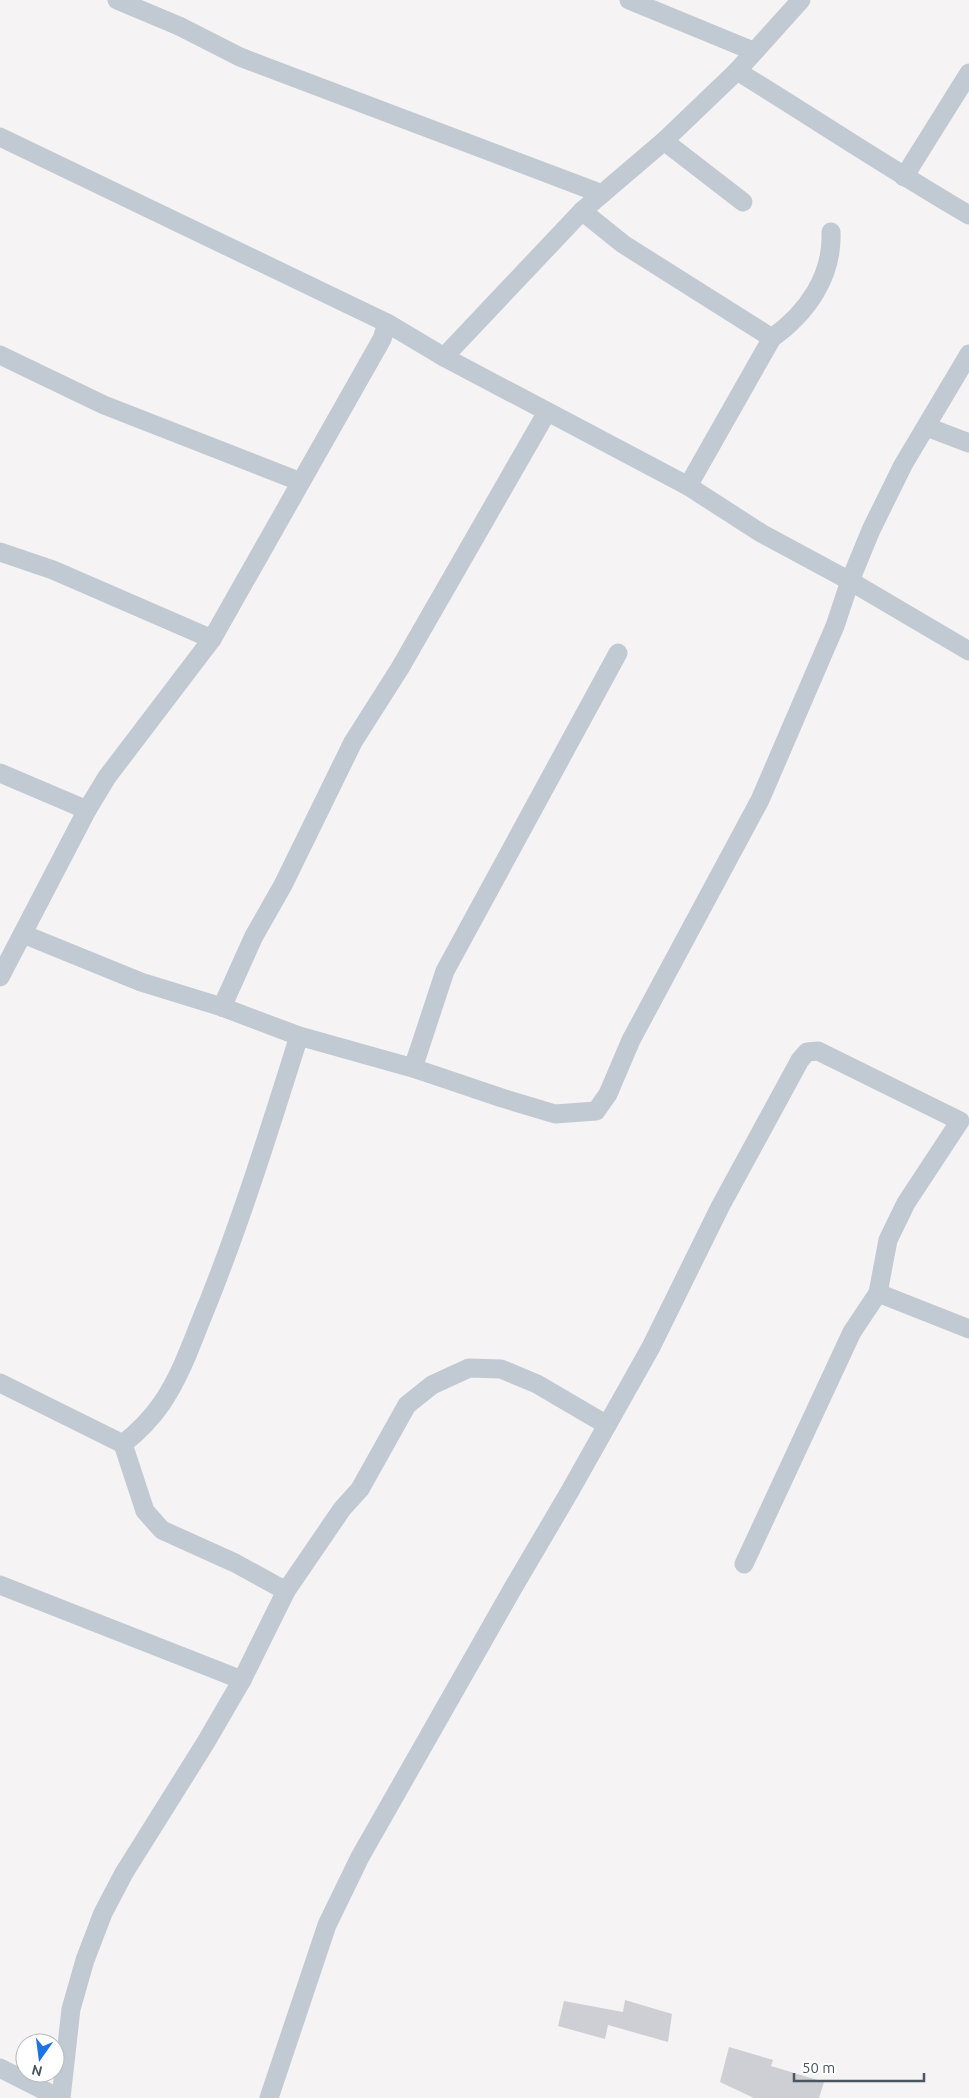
<svg xmlns="http://www.w3.org/2000/svg" width="969" height="2098" font-family="Ubuntu,sans-serif">
<rect width="100%" height="100%" fill="#f5f3f3"/>
<g fill="#cdcfd5">
<path d="M625 2000 672 2014 668 2042 608 2025 605 2039 558 2026 564 2001 623 2012Z"/>
<path d="M729 2047 773 2060 771 2066 824 2082 819 2098H754L720 2082Z"/>
</g>
<g fill="none" stroke-linecap="round" stroke-linejoin="round">
<g stroke="#c1cad2" stroke-width="19">
<path d="M117 0 179 26 240 57 602 194"/>
<path d="M629 0 753 51"/>
<path d="M737 71C815 119 890 169 969 215"/>
<path d="M0 137 387 323"/>
<path d="M664 141 743 202"/>
<path d="M904 177 969 73"/>
<path d="M582 211 623 244 772 338"/>
<path d="M0 355 104 405 301 482"/>
<path d="M444 357 582 211 664 141 737 71 801 0"/>
<path d="M927 427 969 443"/>
<path d="M688 486 772 338C807 313 833 276 831 232"/>
<path d="M0 552 53 570 212 639"/>
<path d="M0 773 87 810"/>
<path d="M23 934 141 982 222 1007 299 1036 413 1068 502 1098 555 1114 596 1111 608 1094 631 1040 760 800 835 626 850 581 871 530 903 465 969 354"/>
<path d="M0 977 87 810 107 777 212 639 382 339 387 323 444 357 688 486 761 533 850 581 969 651"/>
<path d="M222 1007 254 936 283 885 353 742 400 668 547 412"/>
<path d="M413 1068 445 971 618 653"/>
<path d="M878 1293 969 1329"/>
<path d="M0 1383 123 1444 145 1511 162 1530 235 1563 286 1591"/>
<path d="M123 1444C138 1432 151 1419 162 1403 183 1372 194 1336 208 1303 243 1215 271 1125 299 1036"/>
<path d="M0 1585 242 1680"/>
<path d="M0 2068 59 2098"/>
<path d="M61 2098 71 2009 85 1960 103 1913 124 1873 206 1742 242 1680 286 1591 342 1509 360 1489 407 1405 432 1385 469 1368 501 1369 537 1384 607 1425"/>
<path d="M269 2098 327 1925 360 1857 513 1588 570 1491 651 1347 720 1207 800 1060 807 1052 818 1051 960 1121 906 1203 888 1240 878 1293 852 1332 744 1564"/>
</g>
</g>
<g transform="translate(40 2058) rotate(194)"><circle r="24" fill="#ffffff" stroke="#b7bbc0"/>
<path d="M0-4L9 19L0 12L-9 19Z" fill="#1a73e8"/>
<text y="-8" font-size="14" font-weight="bold" text-anchor="middle" fill="#4a5661">N</text>
</g>
<path d="M794 2073v8h130v-8" fill="none" stroke="#4a5661" stroke-width="2.5"/>
<text x="802" y="2073" font-size="15" fill="#4a5661" stroke="#ffffff" stroke-width="4" paint-order="stroke">50 m</text>
</svg>
